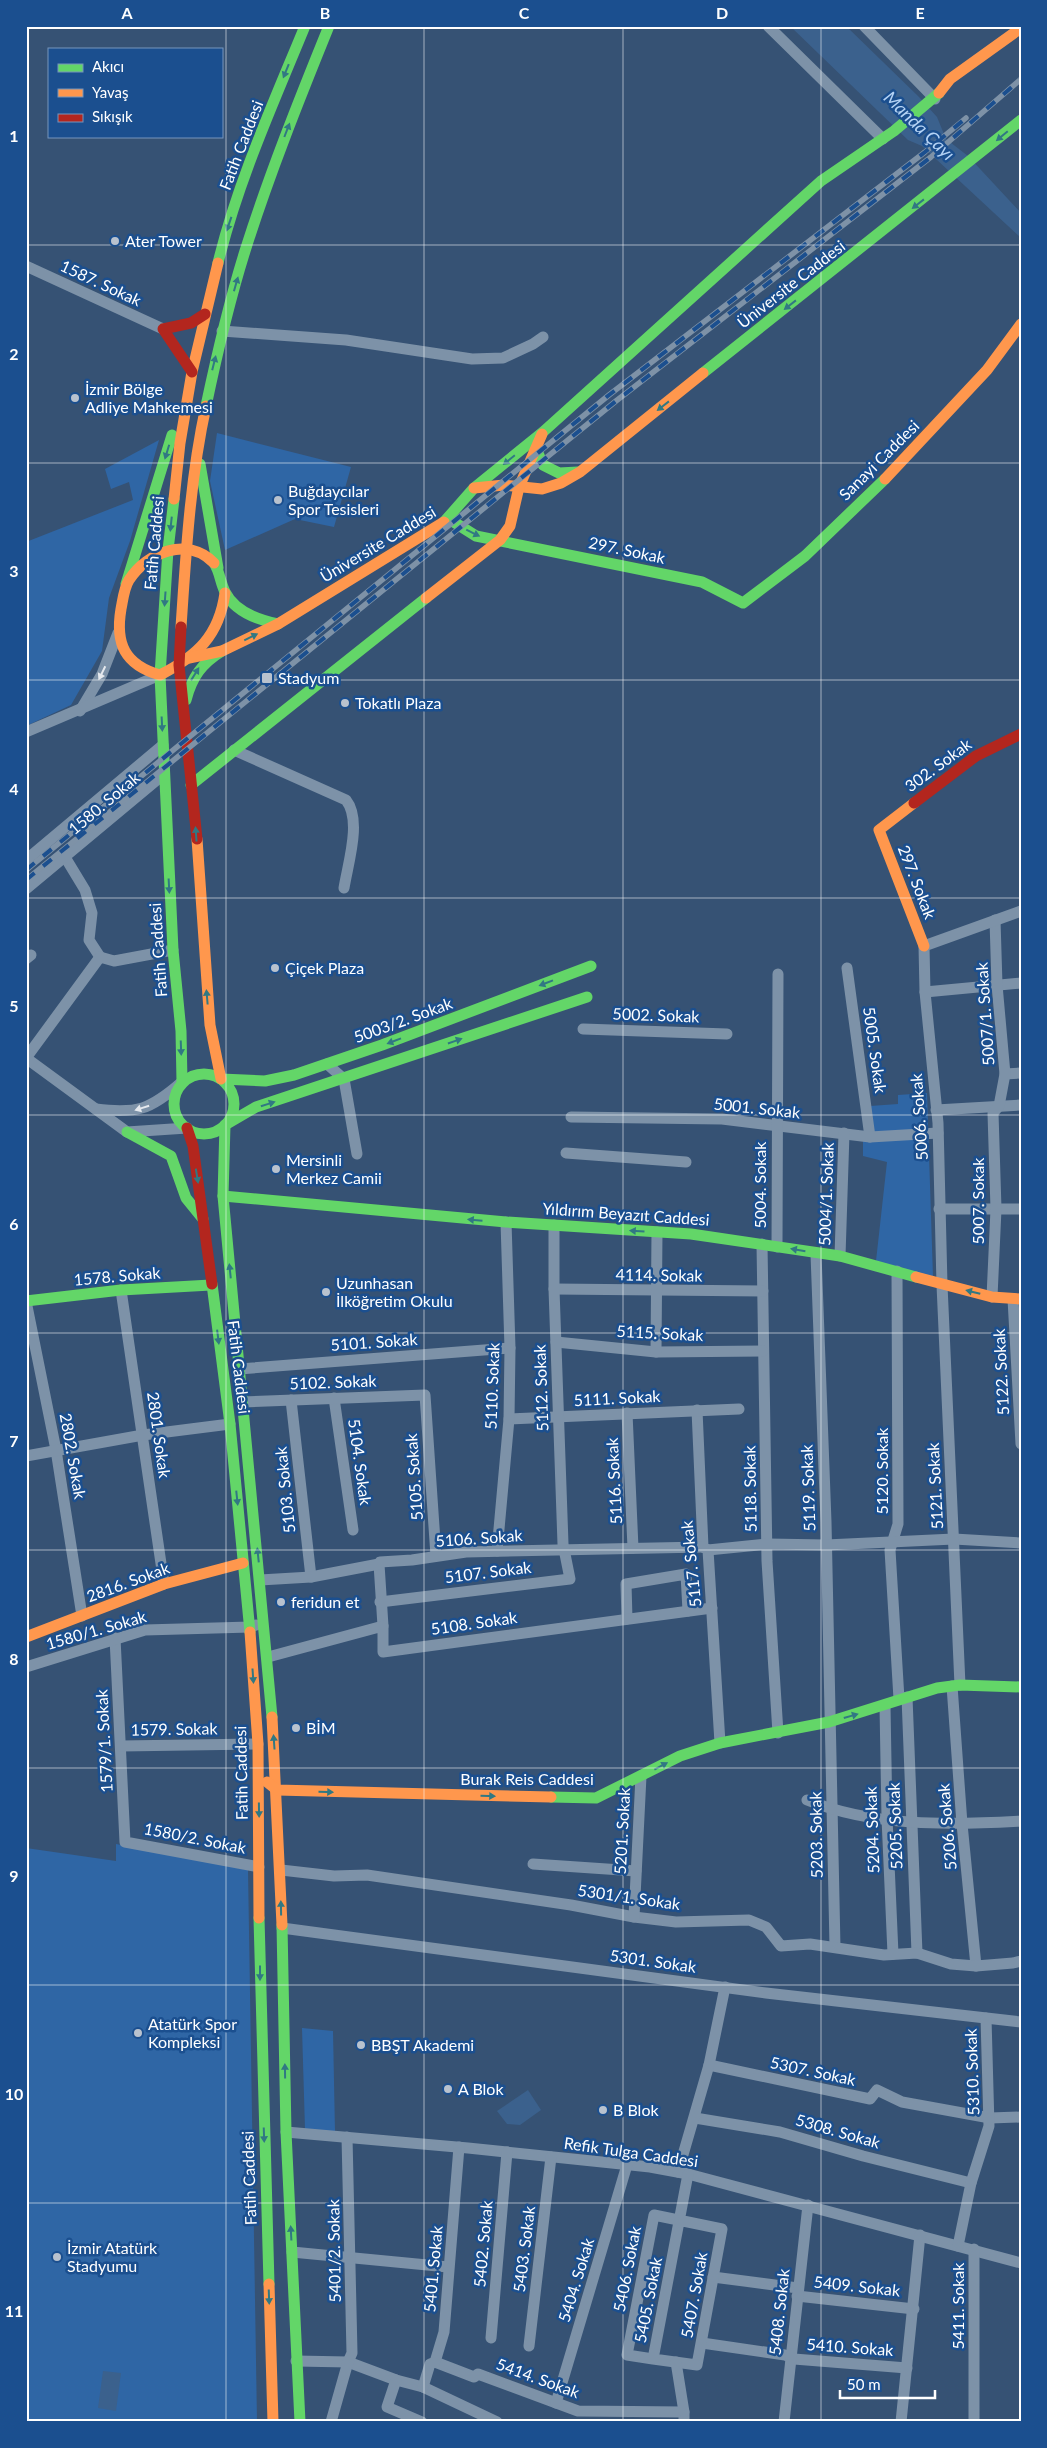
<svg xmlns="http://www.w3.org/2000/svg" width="1047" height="2448" font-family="Lato,sans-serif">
<rect width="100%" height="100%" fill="#365274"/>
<g fill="#2f66a5">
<path d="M217 433 351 467 334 527 295 519 225 550 210 481Z"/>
<path d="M159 440 130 541 109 598 102 651 71 705 26 726V542L133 500 129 482 111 489 105 469Z"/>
<path d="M927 1093 933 1277 876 1261 887 1162 863 1156V1140L870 1106 898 1104V1095Z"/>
<path d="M116 1844 248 1870 257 2422H26V1848L116 1861Z"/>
<path d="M302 2028 333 2031 335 2132 305 2129Z"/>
</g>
<g fill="#3b618d">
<path d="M790 26H846L919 97 937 117 946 139 968 156 1021 213V238L922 146 908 140Z"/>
<path d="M528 2090 541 2110 520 2125 507 2124 497 2111Z"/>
<path d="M103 2371 121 2373 116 2411 98 2408Z"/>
</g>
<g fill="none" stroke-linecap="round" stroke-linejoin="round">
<g stroke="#7d92a8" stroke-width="11">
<path d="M768 26 883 139"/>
<path d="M864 26 935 99"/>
<path d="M26 266 163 329"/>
<path d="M222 331 346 340 472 359 503 358 533 344 543 337"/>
<path d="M80 711 102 674 118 633"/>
<path d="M26 732 160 675"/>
<path d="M234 750 346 800C362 820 348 863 344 888"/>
<path d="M65 857 85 890 92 913 89 940 100 957"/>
<path d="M26 860 163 745"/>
<path d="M26 889 164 774"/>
<path d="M26 959 31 955"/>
<path d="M847 968 870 1137"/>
<path d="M925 992 1021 983"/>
<path d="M583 1029 727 1034"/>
<path d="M26 1058 100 957 114 961 173 950"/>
<path d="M26 1058 127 1132 187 1128"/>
<path d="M327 1064 344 1079 357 1154"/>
<path d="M1005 1074 1021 1073"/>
<path d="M96 1109C137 1114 150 1110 182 1082"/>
<path d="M936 1110 1021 1105"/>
<path d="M571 1117 722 1119 870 1137 938 1133"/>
<path d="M566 1153 686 1162"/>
<path d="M939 1209H1021"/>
<path d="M762 1244 767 1561 778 1733"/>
<path d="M777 1247 778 974"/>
<path d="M816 1254 826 1522 835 1947"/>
<path d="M840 1256 844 1133"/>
<path d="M897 1271 898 1524 890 1550 899 1699"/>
<path d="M554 1289 763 1291"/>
<path d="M121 1290 164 1584"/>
<path d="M992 1297 996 1209 993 1113 999 1106 1005 1074 997 985 995 920"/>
<path d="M1013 1299 1021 1444"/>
<path d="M26 1301 56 1450 82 1616"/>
<path d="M556 1342 656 1352 763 1351"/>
<path d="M656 1352 657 1232"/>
<path d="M239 1369 510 1348"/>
<path d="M334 1398 353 1530"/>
<path d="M291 1400 311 1577"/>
<path d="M242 1402 425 1395 436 1556"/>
<path d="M697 1410 703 1547 708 1550 720 1743"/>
<path d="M627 1413 633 1548"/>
<path d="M509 1419 739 1409"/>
<path d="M26 1456 143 1435 230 1424"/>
<path d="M708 1550 768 1544 826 1545 954 1539 1021 1543"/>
<path d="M497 1551 509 1419 510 1348 506 1222"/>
<path d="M379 1564 383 1626"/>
<path d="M260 1580 311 1577 379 1564 380 1562 412 1560 466 1552 703 1547"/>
<path d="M380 1602 570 1579 563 1544 554 1289V1225"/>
<path d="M627 1619 626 1584 686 1574 688 1611"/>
<path d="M115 1638 125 1842 259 1867"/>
<path d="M268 1657 383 1626V1652L712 1608"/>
<path d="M26 1667 145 1630 250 1627 256 1625"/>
<path d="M960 1685 942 1285 938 1123 925 992 924 946 1021 911"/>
<path d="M952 1686 962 1824 976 1966"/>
<path d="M907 1697 917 1953"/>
<path d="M885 1706 887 1818 893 1954"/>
<path d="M121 1746 258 1744"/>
<path d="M807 1800C873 1827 950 1825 1021 1821"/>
<path d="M533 1864 636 1871"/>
<path d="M281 1870 334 1876 367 1875 571 1905 634 1917 676 1922 749 1920 766 1927 781 1946 810 1944 884 1955 917 1953 951 1964 976 1966 1013 1963 1021 1961"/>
<path d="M634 1917 641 1776"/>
<path d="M282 1928 766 1993 1021 2022"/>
<path d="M709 2065 870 2099 877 2090 902 2102 990 2118 1021 2117"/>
<path d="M695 2118 780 2132 863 2156 971 2183"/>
<path d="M286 2132 468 2148 650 2167 688 2174 1021 2263"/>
<path d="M678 2172 709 2065 725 1987"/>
<path d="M958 2246 971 2183 989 2126 986 2018"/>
<path d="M974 2249V2422"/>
<path d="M292 2252 448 2267"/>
<path d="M713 2277 798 2288"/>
<path d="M797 2296 914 2309"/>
<path d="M491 2338 507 2152"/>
<path d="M702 2343 785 2355 794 2359 907 2368"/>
<path d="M529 2346 551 2157"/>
<path d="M653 2359 697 2365 722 2229 654 2215 627 2355 653 2359 688 2174"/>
<path d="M296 2361 348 2362 396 2380 423 2387 497 2422"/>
<path d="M435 2362 474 2377 478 2374 578 2411 684 2412V2422"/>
<path d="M676 2362 684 2412"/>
<path d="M396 2380 387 2407 422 2422"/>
<path d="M423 2387 430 2364 435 2362 444 2332 459 2147"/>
<path d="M556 2403 627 2165"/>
<path d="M331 2422 348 2362 352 2353 347 2137"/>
<path d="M784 2422 808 2205"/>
<path d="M901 2422 920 2235"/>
</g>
<g stroke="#63d668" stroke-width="11">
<path d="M218 263C238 181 273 104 305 26"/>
<path d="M703 373 1021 120"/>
<path d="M206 406C217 354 229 302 245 251 269 175 299 100 329 26"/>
<path d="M536 448 543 465 559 473 578 472"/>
<path d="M200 464 218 568"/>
<path d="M174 499 168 550 160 675 173 950 181 1031 182 1082"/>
<path d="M449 519 476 536 702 582 743 603 805 556 885 479"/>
<path d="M444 522 474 488 543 432 821 181 894 131 939 93"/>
<path d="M214 563C220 572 220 582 225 592 235 612 258 620 278 624"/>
<path d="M126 584 172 435"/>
<path d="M186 700C192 677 202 663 222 651"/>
<path d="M191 785 426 598"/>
<circle cx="204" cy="1104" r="30"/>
<path d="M221 1079 265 1081 294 1075 382 1045 591 966"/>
<path d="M225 1125 256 1107 587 997"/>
<path d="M225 1125 223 1196 272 1717"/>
<path d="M127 1132 171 1156 186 1198 203 1219"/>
<path d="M223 1196 506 1222 691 1234 840 1256 916 1277"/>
<path d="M212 1284 230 1424 250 1632"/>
<path d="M26 1301 121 1290 211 1285"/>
<path d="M551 1797 596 1798 680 1756 720 1743 829 1722 937 1688 960 1685 1021 1687"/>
<path d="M259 1918 269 2284"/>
<path d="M282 1925 286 2132 300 2422"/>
</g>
<g stroke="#ff974d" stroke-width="11">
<path d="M939 93 950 79 1021 28"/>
<path d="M885 479 987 370 1021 324"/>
<path d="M474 488 504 485 542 489 561 483 580 472 703 373"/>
<path d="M174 499 180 443 192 372 218 263"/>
<path d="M214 563C188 536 147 552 129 580 124 588 123 599 121 609 115 644 125 665 160 675 197 656 219 636 225 593"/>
<path d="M426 598 500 540 510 526 519 487 542 434"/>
<path d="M181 627C186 553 190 479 206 406"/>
<path d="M189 658 222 651 278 624 444 522"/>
<path d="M914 803 879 830 924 946"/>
<path d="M197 839 210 1025 221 1079"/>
<path d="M916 1277 992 1297 1021 1299"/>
<path d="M250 1632 258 1744 259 1918"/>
<path d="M26 1637 164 1584 243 1563"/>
<path d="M272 1717 282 1925"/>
<path d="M267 1782 277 1790 551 1797"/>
<path d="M269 2284 273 2422"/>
</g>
<g stroke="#b3261e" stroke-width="11">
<path d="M192 372 163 329 191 323 205 314"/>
<path d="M181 627 179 665 197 839"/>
<path d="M914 803 976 756 1021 734"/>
<path d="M187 1128 193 1146 212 1284"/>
</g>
<g stroke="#7e92a7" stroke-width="5.5">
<g id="rail">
<path d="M26 870 609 395 925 152 966 118"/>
<path d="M26 880 616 401 931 157 1021 79"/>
</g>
</g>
<use href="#rail" stroke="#1b4f8f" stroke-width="4" stroke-dasharray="11" stroke-linecap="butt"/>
</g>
<defs><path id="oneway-solid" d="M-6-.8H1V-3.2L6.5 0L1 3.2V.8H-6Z" transform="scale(1.25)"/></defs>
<g fill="#317883">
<use href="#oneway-solid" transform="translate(286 71) rotate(112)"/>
<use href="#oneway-solid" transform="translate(287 130) rotate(-69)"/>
<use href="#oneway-solid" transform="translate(1002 136) rotate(140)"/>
<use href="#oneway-solid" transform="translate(918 204) rotate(142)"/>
<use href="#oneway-solid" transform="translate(229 224) rotate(109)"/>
<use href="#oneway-solid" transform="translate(236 284) rotate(-74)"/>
<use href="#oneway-solid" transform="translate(790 305) rotate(142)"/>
<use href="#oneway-solid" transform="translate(214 363) rotate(-76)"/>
<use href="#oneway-solid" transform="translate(663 406) rotate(142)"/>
<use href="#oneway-solid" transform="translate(167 452) rotate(107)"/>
<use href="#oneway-solid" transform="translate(509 460) rotate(141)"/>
<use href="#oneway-solid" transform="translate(171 524) rotate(96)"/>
<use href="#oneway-solid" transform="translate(473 533) rotate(26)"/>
<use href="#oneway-solid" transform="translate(165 599) rotate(94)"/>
<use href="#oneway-solid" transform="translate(251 637) rotate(-26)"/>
<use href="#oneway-solid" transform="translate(195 674) rotate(-58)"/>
<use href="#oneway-solid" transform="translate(162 724) rotate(87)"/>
<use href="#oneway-solid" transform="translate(196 834) rotate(-94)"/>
<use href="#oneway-solid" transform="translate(169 886) rotate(87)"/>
<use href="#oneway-solid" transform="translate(546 983) rotate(159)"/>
<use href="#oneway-solid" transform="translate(207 997) rotate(-95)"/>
<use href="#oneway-solid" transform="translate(394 1041) rotate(159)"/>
<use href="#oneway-solid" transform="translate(455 1041) rotate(-19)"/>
<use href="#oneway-solid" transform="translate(181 1048) rotate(88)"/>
<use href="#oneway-solid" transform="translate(268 1104) rotate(-18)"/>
<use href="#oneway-solid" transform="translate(197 1176) rotate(81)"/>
<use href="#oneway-solid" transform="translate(475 1220) rotate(-175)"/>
<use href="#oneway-solid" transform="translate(637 1231) rotate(-176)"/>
<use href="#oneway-solid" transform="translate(798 1250) rotate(-170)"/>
<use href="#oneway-solid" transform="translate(230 1271) rotate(-96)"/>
<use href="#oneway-solid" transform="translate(973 1292) rotate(-166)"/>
<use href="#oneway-solid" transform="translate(218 1337) rotate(83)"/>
<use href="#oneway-solid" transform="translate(237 1498) rotate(84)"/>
<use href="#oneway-solid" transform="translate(258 1555) rotate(-96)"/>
<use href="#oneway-solid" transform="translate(253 1676) rotate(86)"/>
<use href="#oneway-solid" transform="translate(851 1716) rotate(-16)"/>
<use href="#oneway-solid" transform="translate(274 1742) rotate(-94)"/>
<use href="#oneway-solid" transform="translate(661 1766) rotate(-28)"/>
<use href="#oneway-solid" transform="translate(326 1792) rotate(2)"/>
<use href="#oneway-solid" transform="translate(488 1796) rotate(2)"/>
<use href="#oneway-solid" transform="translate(259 1810) rotate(89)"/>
<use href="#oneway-solid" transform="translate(281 1908) rotate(-91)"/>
<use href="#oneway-solid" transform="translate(260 1973) rotate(90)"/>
<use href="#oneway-solid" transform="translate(285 2071) rotate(-91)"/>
<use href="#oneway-solid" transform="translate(264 2135) rotate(88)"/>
<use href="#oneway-solid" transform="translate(291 2233) rotate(-93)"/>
<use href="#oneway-solid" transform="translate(269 2297) rotate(88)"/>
</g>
<g fill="#e5e9ee">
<use href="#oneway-solid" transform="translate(102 673) rotate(116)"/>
<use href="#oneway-solid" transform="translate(142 1108) rotate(162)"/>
</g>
<path fill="none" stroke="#fff" stroke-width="1" stroke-opacity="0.55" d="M226 26V2422M424 26V2422M623 26V2422M821 26V2422M26 245H1021M26 463H1021M26 680H1021M26 898H1021M26 1115H1021M26 1333H1021M26 1550H1021M26 1768H1021M26 1985H1021M26 2203H1021"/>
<g fill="#b9c2ce" stroke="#1b4f8f" stroke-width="2">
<circle cx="115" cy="241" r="5"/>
<circle cx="75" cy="398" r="5"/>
<circle cx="278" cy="500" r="5"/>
<rect x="261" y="672" width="12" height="12" rx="2.5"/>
<circle cx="345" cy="703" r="5"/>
<circle cx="275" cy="968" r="5"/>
<circle cx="276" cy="1169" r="5"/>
<circle cx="326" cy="1292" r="5"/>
<circle cx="281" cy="1602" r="5"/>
<circle cx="296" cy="1728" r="5"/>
<circle cx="138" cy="2033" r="5"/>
<circle cx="361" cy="2045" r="5"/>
<circle cx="448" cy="2089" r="5"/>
<circle cx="603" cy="2110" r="5"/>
<circle cx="57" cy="2257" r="5"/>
</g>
<g text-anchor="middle" stroke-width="5" stroke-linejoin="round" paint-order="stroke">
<g font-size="16" fill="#fff" stroke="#1b4f8f">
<text transform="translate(241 145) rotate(-69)" y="6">Fatih Caddesi</text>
<text transform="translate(101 283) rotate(25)" y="6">1587. Sokak</text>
<text transform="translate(791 284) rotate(-38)" y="6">Üniversite Caddesi</text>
<text transform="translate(879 460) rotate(-45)" y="6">Sanayi Caddesi</text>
<text transform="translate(154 543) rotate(-85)" y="6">Fatih Caddesi</text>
<text transform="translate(378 544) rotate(-31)" y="6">Üniversite Caddesi</text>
<text transform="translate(627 550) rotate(12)" y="6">297. Sokak</text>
<text transform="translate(938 765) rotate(-36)" y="6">302. Sokak</text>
<text transform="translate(104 803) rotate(-40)" y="6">1580. Sokak</text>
<text transform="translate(917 882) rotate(69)" y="6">297. Sokak</text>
<text transform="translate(158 950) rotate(-94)" y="6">Fatih Caddesi</text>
<text transform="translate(985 1014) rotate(-94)" y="6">5007/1. Sokak</text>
<text transform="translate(656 1015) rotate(2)" y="6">5002. Sokak</text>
<text transform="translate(403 1020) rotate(-20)" y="6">5003/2. Sokak</text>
<text transform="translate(875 1050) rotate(82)" y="6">5005. Sokak</text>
<text transform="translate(757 1108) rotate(6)" y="6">5001. Sokak</text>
<text transform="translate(919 1117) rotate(-94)" y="6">5006. Sokak</text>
<text transform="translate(760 1185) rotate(-90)" y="6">5004. Sokak</text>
<text transform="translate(826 1194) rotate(-88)" y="6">5004/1. Sokak</text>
<text transform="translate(978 1201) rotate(-90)" y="6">5007. Sokak</text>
<text transform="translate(626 1214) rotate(4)" y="6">Yıldırım Beyazıt Caddesi</text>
<text transform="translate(659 1275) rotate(1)" y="6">4114. Sokak</text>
<text transform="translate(117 1276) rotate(-5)" y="6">1578. Sokak</text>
<text transform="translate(660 1333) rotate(3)" y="6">5115. Sokak</text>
<text transform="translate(374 1342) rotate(-4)" y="6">5101. Sokak</text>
<text transform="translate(239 1367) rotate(83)" y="6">Fatih Caddesi</text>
<text transform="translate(1001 1372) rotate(-93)" y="6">5122. Sokak</text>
<text transform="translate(333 1382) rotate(-2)" y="6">5102. Sokak</text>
<text transform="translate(492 1386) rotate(-88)" y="6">5110. Sokak</text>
<text transform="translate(541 1388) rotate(-92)" y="6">5112. Sokak</text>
<text transform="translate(617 1398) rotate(-3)" y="6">5111. Sokak</text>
<text transform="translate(159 1435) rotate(82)" y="6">2801. Sokak</text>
<text transform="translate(73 1456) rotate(80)" y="6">2802. Sokak</text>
<text transform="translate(360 1462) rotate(82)" y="6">5104. Sokak</text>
<text transform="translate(882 1471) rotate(-90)" y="6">5120. Sokak</text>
<text transform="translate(414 1477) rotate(-94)" y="6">5105. Sokak</text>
<text transform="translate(614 1481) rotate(-93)" y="6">5116. Sokak</text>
<text transform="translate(935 1486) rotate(-93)" y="6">5121. Sokak</text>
<text transform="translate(808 1488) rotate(-92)" y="6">5119. Sokak</text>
<text transform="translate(750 1489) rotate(-91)" y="6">5118. Sokak</text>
<text transform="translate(285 1490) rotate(-96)" y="6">5103. Sokak</text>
<text transform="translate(479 1538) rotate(-4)" y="6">5106. Sokak</text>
<text transform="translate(691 1564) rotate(-96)" y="6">5117. Sokak</text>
<text transform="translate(488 1572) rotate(-7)" y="6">5107. Sokak</text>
<text transform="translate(128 1582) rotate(-20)" y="6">2816. Sokak</text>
<text transform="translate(474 1623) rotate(-8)" y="6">5108. Sokak</text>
<text transform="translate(96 1630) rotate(-16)" y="6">1580/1. Sokak</text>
<text transform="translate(174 1729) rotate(-1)" y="6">1579. Sokak</text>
<text transform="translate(104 1741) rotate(-93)" y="6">1579/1. Sokak</text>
<text transform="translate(241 1773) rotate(-91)" y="6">Fatih Caddesi</text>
<text x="527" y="1785">Burak Reis Caddesi</text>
<text transform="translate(895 1826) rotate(-92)" y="6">5205. Sokak</text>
<text transform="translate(947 1827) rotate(-95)" y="6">5206. Sokak</text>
<text transform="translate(872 1830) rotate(-92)" y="6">5204. Sokak</text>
<text transform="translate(622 1831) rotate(-87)" y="6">5201. Sokak</text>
<text transform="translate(816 1835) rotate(-91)" y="6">5203. Sokak</text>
<text transform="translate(195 1838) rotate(11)" y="6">1580/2. Sokak</text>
<text transform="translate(629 1897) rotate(8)" y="6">5301/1. Sokak</text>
<text transform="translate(653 1961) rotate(8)" y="6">5301. Sokak</text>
<text transform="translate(813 2071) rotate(12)" y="6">5307. Sokak</text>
<text transform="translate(972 2072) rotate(-92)" y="6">5310. Sokak</text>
<text transform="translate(838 2131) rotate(16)" y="6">5308. Sokak</text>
<text transform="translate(631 2152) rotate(8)" y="6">Refik Tulga Caddesi</text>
<text transform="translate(249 2178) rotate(-92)" y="6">Fatih Caddesi</text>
<text transform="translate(483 2244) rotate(-85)" y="6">5402. Sokak</text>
<text transform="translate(524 2249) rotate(-83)" y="6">5403. Sokak</text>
<text transform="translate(334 2251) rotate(-91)" y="6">5401/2. Sokak</text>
<text transform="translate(433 2269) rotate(-85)" y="6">5401. Sokak</text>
<text transform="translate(627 2269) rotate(-79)" y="6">5406. Sokak</text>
<text transform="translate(576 2280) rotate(-73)" y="6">5404. Sokak</text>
<text transform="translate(857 2286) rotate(6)" y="6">5409. Sokak</text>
<text transform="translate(694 2295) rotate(-80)" y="6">5407. Sokak</text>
<text transform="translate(648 2300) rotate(-79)" y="6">5405. Sokak</text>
<text transform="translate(958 2306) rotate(-90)" y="6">5411. Sokak</text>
<text transform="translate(779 2312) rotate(-84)" y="6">5408. Sokak</text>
<text transform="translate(850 2347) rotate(4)" y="6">5410. Sokak</text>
<text transform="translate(538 2378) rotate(20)" y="6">5414. Sokak</text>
</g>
<g font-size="16" fill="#fff" stroke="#1b4f8f" text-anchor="start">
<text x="125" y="247">Ater Tower</text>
<text x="85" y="395">İzmir Bölge<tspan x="85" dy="18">Adliye Mahkemesi</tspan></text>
<text x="288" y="497">Buğdaycılar<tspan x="288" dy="18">Spor Tesisleri</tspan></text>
<text x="278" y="684">Stadyum</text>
<text x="355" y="709">Tokatlı Plaza</text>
<text x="285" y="974">Çiçek Plaza</text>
<text x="286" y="1166">Mersinli<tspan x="286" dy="18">Merkez Camii</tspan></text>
<text x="336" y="1289">Uzunhasan<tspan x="336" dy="18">İlköğretim Okulu</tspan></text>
<text x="291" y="1608">feridun et</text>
<text x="306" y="1734">BİM</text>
<text x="148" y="2030">Atatürk Spor<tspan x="148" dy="18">Kompleksi</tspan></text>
<text x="371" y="2051">BBŞT Akademi</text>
<text x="458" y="2095">A Blok</text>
<text x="613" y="2116">B Blok</text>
<text x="67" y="2254">İzmir Atatürk<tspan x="67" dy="18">Stadyumu</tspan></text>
</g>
<g font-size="18" font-style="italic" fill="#b5d3f5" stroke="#1b4f8f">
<text transform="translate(919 126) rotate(44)" y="6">Manda Çayı</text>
</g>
</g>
<rect width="1047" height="2448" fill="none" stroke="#1b4f8f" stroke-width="55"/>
<rect x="48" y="48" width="175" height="90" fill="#1b4f8f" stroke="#7695bc"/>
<rect x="58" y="64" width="25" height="8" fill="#63d668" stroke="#7695bc"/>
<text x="92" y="72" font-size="15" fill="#ffffff">Akıcı</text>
<rect x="58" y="89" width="25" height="8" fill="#ff974d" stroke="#7695bc"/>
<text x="92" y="98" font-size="15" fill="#ffffff">Yavaş</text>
<rect x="58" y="114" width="25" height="8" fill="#b3261e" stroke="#7695bc"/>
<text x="92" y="122" font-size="15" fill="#ffffff">Sıkışık</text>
<path d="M840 2390v8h95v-8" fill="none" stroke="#ffffff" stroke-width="2.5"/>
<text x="847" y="2390" font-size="15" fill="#ffffff" stroke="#1b4f8f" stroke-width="4" paint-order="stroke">50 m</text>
<rect x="28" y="28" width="992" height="2392" fill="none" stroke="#fff" stroke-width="2"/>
<g font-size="16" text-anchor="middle" font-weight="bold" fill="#fff">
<text x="127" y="19">A</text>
<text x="325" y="19">B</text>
<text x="524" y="19">C</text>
<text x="722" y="19">D</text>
<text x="920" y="19">E</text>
<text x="14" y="142">1</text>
<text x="14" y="360">2</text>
<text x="14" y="577">3</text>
<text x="14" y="795">4</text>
<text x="14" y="1012">5</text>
<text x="14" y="1230">6</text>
<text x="14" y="1447">7</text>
<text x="14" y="1665">8</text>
<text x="14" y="1882">9</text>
<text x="14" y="2100">10</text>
<text x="14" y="2317">11</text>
</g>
</svg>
